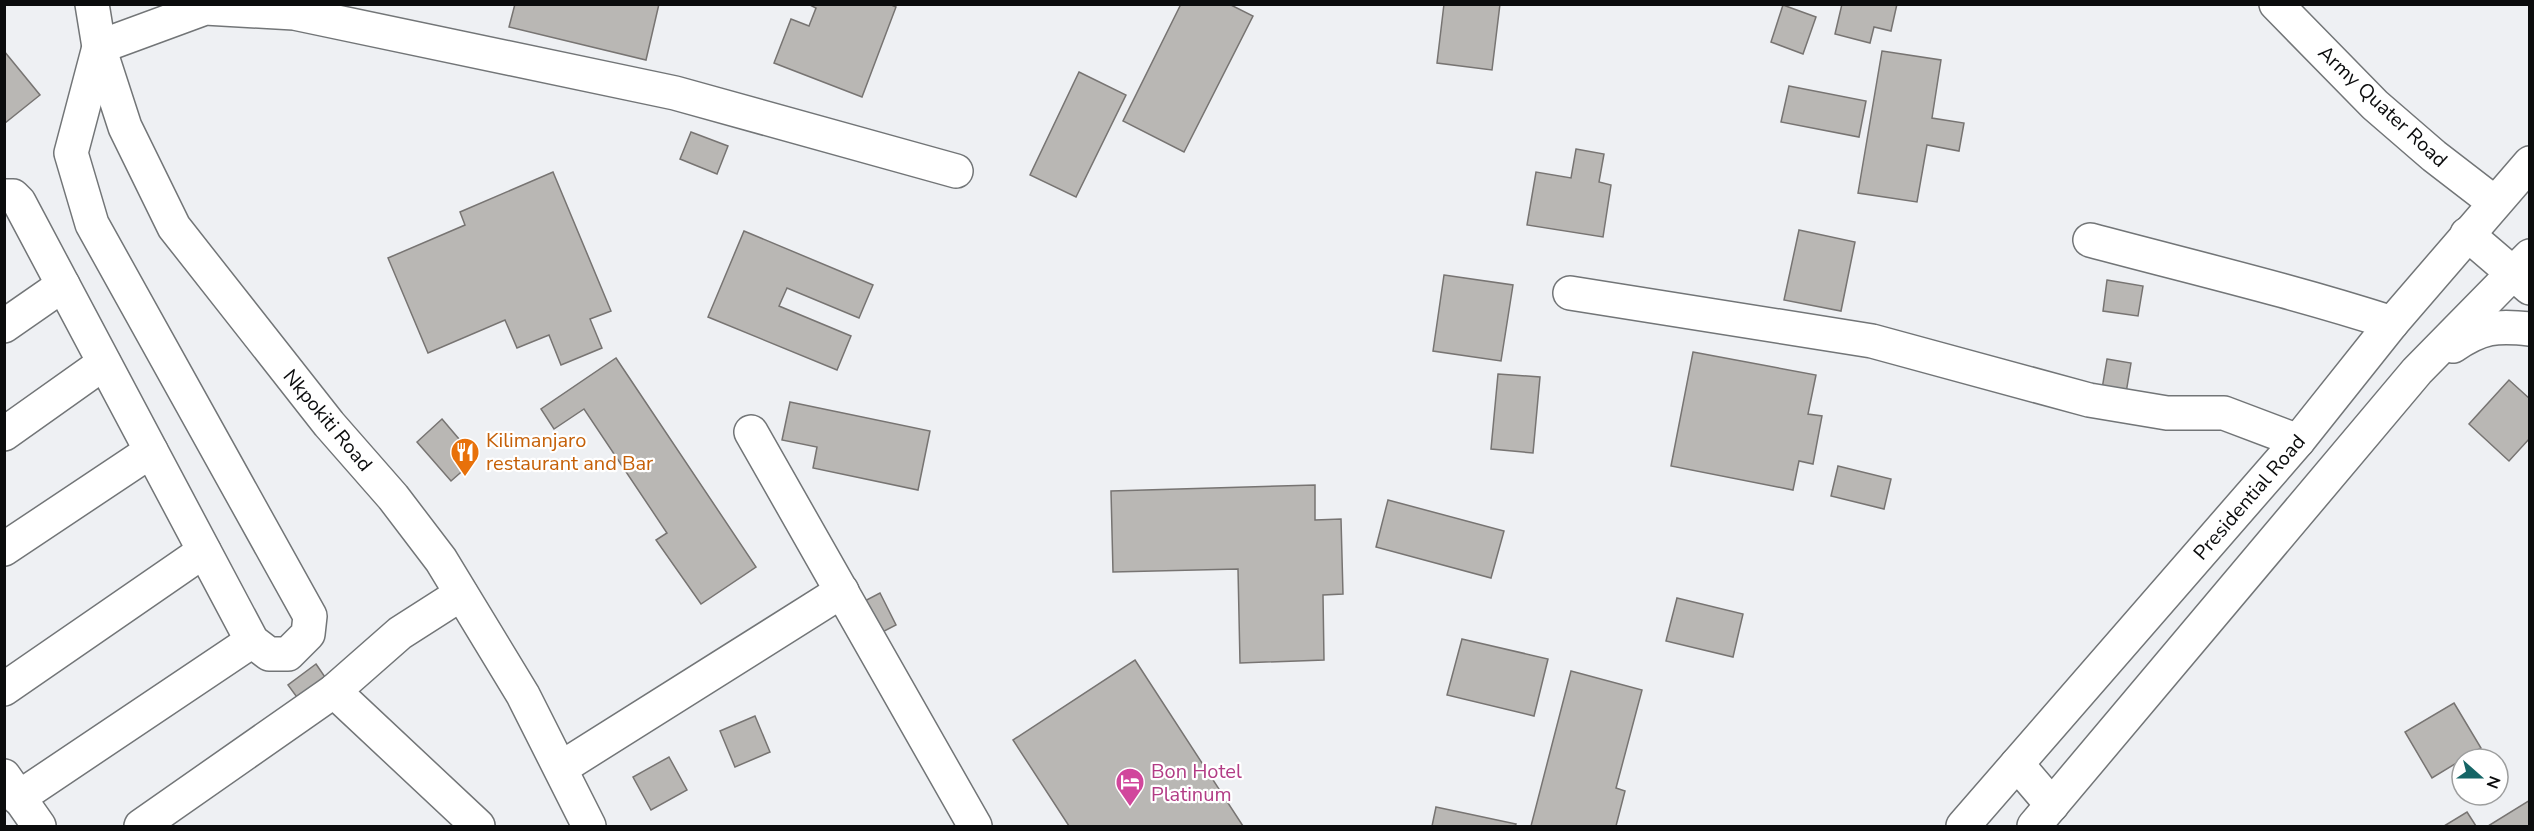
<svg xmlns="http://www.w3.org/2000/svg" width="2534" height="831" font-family="'Nunito Sans',sans-serif">
<rect width="100%" height="100%" fill="#eef0f3"/>
<g fill="#b9b7b4" stroke="#777472" stroke-width="1.5">
<path d="M515 4H659L646 60 509 27Z"/>
<path d="M808 4H889L896 7 862 97 774 63 791 19 809 26 816 8Z"/>
<path d="M1181 4H1229L1253 16 1184 152 1123 121Z"/>
<path d="M1444 4H1500L1492 70 1437 63Z"/>
<path d="M1842 4H1897L1891 31 1874 27 1870 43 1835 34Z"/>
<path d="M1783 5 1816 17 1803 54 1771 42Z"/>
<path d="M4 51 40 95 5 123 4 122Z"/>
<path d="M1882 51 1941 60 1932 118 1964 123 1959 151 1927 145 1917 202 1858 193Z"/>
<path d="M1079 72 1126 95 1076 197 1030 175Z"/>
<path d="M1789 86 1866 101 1859 137 1781 122Z"/>
<path d="M691 132 728 146 717 174 680 159Z"/>
<path d="M1576 149 1604 154 1599 182 1611 185 1603 237 1527 225 1536 172 1571 178Z"/>
<path d="M553 172 611 311 590 319 602 348 561 365 549 335 517 348 505 320 428 353 388 258 465 225 460 212Z"/>
<path d="M1799 230 1855 242 1841 311 1784 300Z"/>
<path d="M744 231 873 285 859 318 787 288 779 306 851 336 837 370 708 317Z"/>
<path d="M1444 275 1513 285 1501 361 1433 351Z"/>
<path d="M2107 280 2143 286 2138 316 2103 311Z"/>
<path d="M1693 352 1816 375 1808 414 1822 416 1813 464 1799 461 1793 490 1671 466Z"/>
<path d="M616 358 756 567 701 604 656 540 667 533 584 409 554 429 541 409Z"/>
<path d="M2107 359 2131 363 2126 393 2102 389Z"/>
<path d="M1498 374 1540 377 1533 453 1491 449Z"/>
<path d="M2509 380 2530 399V438L2509 461 2469 424Z"/>
<path d="M790 402 930 431 918 490 813 468 817 447 782 440Z"/>
<path d="M442 419 476 459 451 481 417 442Z"/>
<path d="M1838 466 1891 479 1884 509 1831 496Z"/>
<path d="M1315 485V520L1341 519 1343 594 1323 595 1324 660 1240 663 1238 569 1113 572 1111 491Z"/>
<path d="M1388 500 1504 531 1491 578 1376 547Z"/>
<path d="M880 593 896 625 871 638 855 606Z"/>
<path d="M1677 598 1743 614 1733 657 1666 641Z"/>
<path d="M1462 639 1548 659 1534 716 1447 695Z"/>
<path d="M1135 660 1243 826H1069L1013 740Z"/>
<path d="M316 664 327 680 299 700 288 685Z"/>
<path d="M1571 671 1642 690 1616 788 1625 791 1616 826H1531Z"/>
<path d="M2454 703 2481 748 2432 778 2405 732Z"/>
<path d="M755 716 770 752 735 767 720 731Z"/>
<path d="M669 757 687 790 651 810 633 777Z"/>
<path d="M2530 800V826H2488Z"/>
<path d="M1436 807 1516 824 1515 826H1432Z"/>
<path d="M2467 812 2476 826H2444Z"/>
</g>
<g fill="none" stroke-linecap="round" stroke-linejoin="round">
<g stroke="#727577" stroke-width="36">
<g id="minor">
<path d="M2276 4 2375 105 2434 156 2495 203"/>
<path d="M4 196H13L19 202 252 641 269 654H288L308 634 310 616 92 224 71 153 99 47 205 8 294 13 675 93 956 171"/>
<path d="M2090 240C2191 267 2293 291 2392 323"/>
<path d="M1570 293 1872 341 2089 400 2167 413H2224L2298 441"/>
<path d="M4 326 63 285"/>
<path d="M751 432 975 826"/>
<path d="M4 434 104 363"/>
<path d="M4 549 151 451"/>
<path d="M4 689 204 551"/>
<path d="M334 691 478 826"/>
<path d="M2017 764 2052 805"/>
<path d="M561 768 842 591"/>
<path d="M4 776 39 826"/>
<path d="M18 798 252 641"/>
<path d="M141 826 334 691 400 633 461 594"/>
</g>
</g>
<g stroke="#727577" stroke-width="36">
<g id="major">
<path d="M92 4 99 47 125 127 174 227 329 424 393 497 441 560 523 695 589 826"/>
<path d="M2467 234 2530 288"/>
<path d="M2453 346C2481 327 2496 325 2530 329"/>
<path d="M1963 826 2298 441 2392 323 2530 163"/>
<path d="M2034 826 2417 371 2530 256"/>
</g>
</g>
<use href="#minor" stroke="#fff" stroke-width="33"/>
<use href="#major" stroke="#fff" stroke-width="33"/>
</g>
<defs>
<g id="restaurant-pin" transform="scale(1.5)"><path d="M0 17L-7.5 6A9.5 9.5 0 1 1 7.5 6Z" fill="#e8710a" stroke="#fff"/><path d="M-5-6h1v4h1v-4h1v4h1v-4h1v5L-1.5 .5V6h-2V.5L-5-1ZM5-6V6H3V1.5H1.5Q1.5-4 5-6Z" fill="#fff"/></g>
<g id="hotel-pin" transform="scale(1.5)"><path d="M0 17L-7.5 6A9.5 9.5 0 1 1 7.5 6Z" fill="#d1479c" stroke="#fff"/><path d="M-6-4.5h1.5V1H6V5H4.5V3h-9V5H-6ZM-4 0a1.8 1.8 0 1 1 3.6 0ZM.5 0V-2.5h3Q6-2.5 6 0Z" fill="#fff"/></g>
</defs>
<g fill-rule="evenodd">
<use href="#restaurant-pin" x="465" y="452"/>
<use href="#hotel-pin" x="1130" y="782"/>
</g>
<g text-anchor="middle" stroke-width="4.5" stroke-linejoin="round" paint-order="stroke">
<g font-size="20" fill="#0b0c0d" stroke="#fff">
<text transform="translate(2383 106) rotate(43)" y="7">Army Quater Road</text>
<text transform="translate(328 420) rotate(50)" y="7">Nkpokiti Road</text>
<text transform="translate(2249 497) rotate(-49)" y="7">Presidential Road</text>
</g>
<g font-size="20" fill="#c56008" stroke="#fff" text-anchor="start">
<text x="486" y="447">Kilimanjaro<tspan x="486" dy="23">restaurant and Bar</tspan></text>
</g>
<g font-size="20" fill="#b23c85" stroke="#fff" text-anchor="start">
<text x="1151" y="778">Bon Hotel<tspan x="1151" dy="23">Platinum</tspan></text>
</g>
</g>
<rect width="2534" height="831" fill="none" stroke="#0b0c0d" stroke-width="12"/>
<g transform="translate(2480 777) rotate(111)"><circle r="28" fill="#ffffff" stroke="#9d9e9e" stroke-width="1.5"/>
<path d="M0-4.5L10 22L0 15L-10 22Z" fill="#156566"/>
<text y="-9" font-size="16" font-weight="bold" text-anchor="middle" fill="#0b0c0d">N</text>
</g>
</svg>
